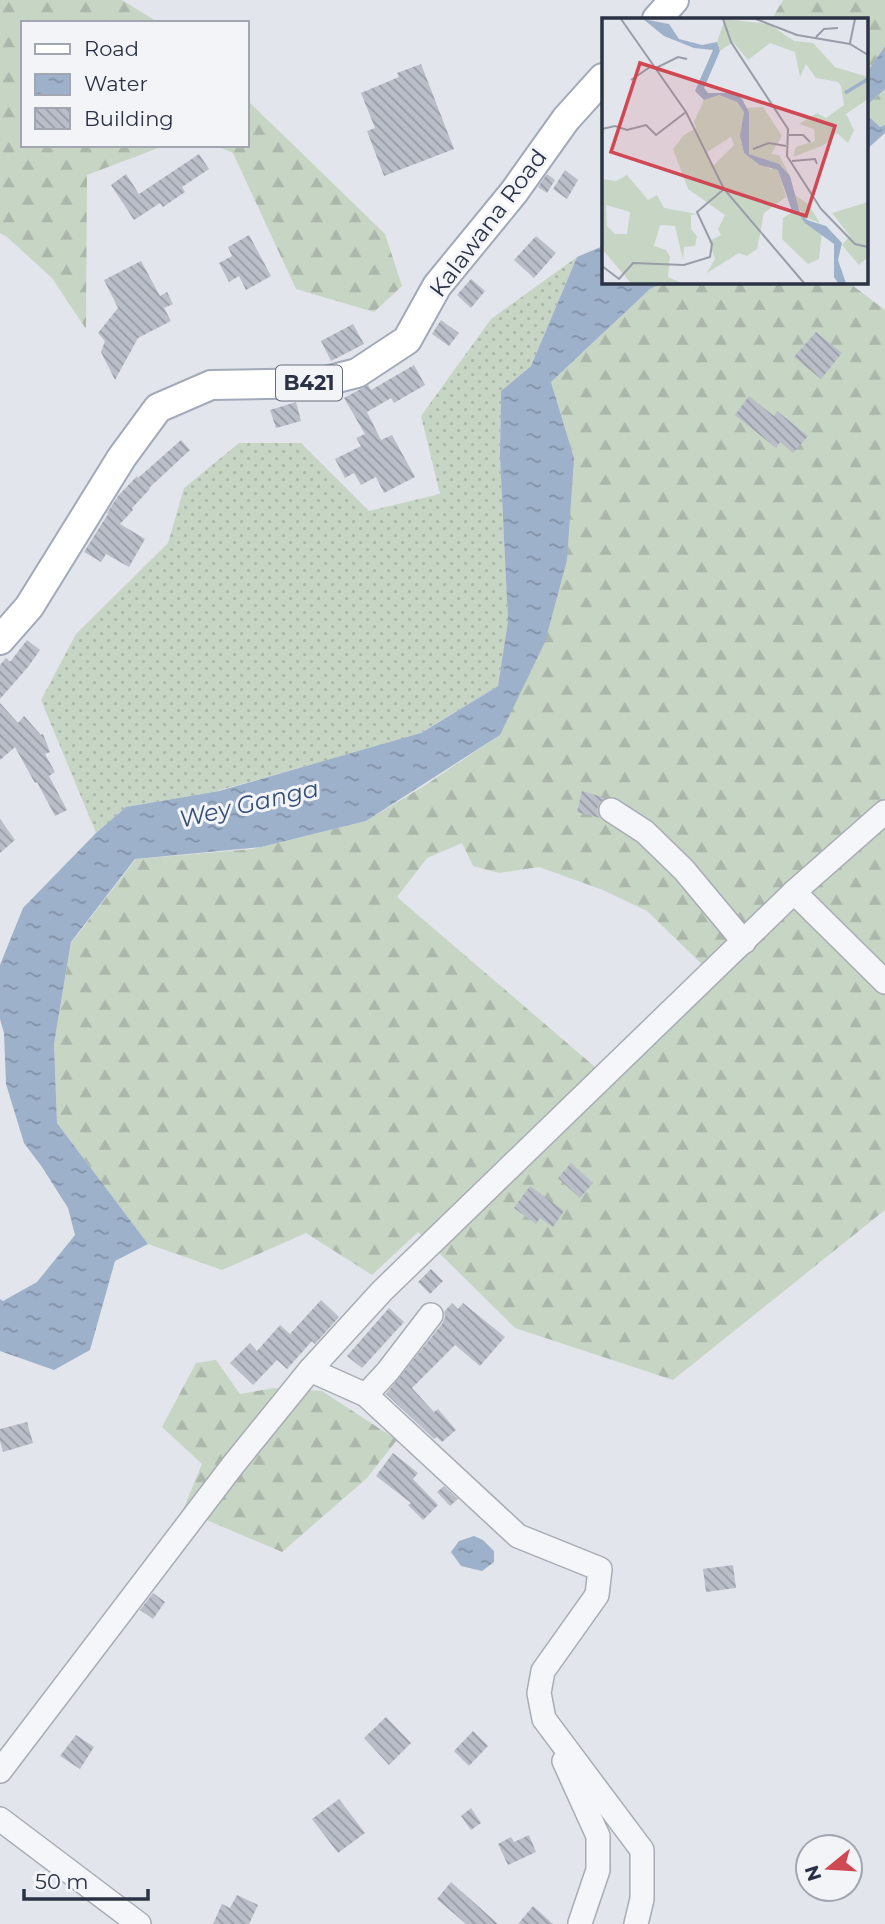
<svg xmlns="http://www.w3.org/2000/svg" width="885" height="1924" font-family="Montserrat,sans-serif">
<defs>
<pattern id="grass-dots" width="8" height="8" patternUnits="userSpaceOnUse" patternTransform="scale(1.75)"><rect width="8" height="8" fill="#c7d5c4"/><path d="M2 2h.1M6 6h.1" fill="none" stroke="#abb7aa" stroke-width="1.8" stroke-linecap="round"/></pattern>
<pattern id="forest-firs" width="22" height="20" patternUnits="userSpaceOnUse" patternTransform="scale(1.75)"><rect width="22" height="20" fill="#c7d5c4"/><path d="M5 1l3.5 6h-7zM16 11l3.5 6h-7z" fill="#abb7aa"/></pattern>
<pattern id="water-ripples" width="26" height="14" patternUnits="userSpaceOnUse" patternTransform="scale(1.75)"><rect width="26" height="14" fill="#9eb1ca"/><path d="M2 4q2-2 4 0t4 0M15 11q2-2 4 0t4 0" fill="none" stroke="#8191a6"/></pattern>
<pattern id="building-back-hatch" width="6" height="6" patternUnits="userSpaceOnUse" patternTransform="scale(1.75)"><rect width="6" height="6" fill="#babec8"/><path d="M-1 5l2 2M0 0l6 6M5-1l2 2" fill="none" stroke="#979ba4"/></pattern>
</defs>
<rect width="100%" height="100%" fill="#e2e5eb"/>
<path fill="url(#grass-dots)" d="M577 257 531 366 501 391 500 457 508 621 498 686 417 735 213 792 126 807 96 833 41 700 76 634 168 543 184 488 239 443H301L369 511 440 494 421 416 491 319Z"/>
<g fill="url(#forest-firs)" fill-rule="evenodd">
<path d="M0 0H122L159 23H23V145H166L87 175 86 329 52 278 7 237 0 233Z"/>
<path d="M783 0H885V46L866 77V19H772Z"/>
<path d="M885 89V125L880 127 866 114V106Z"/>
<path d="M247 100 385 234 402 286 374 312 296 289 233 153 215 145H247Z"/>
<path d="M665 282H848L885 310V1210L673 1380 515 1328 418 1232 372 1275 306 1233 222 1270 148 1244 57 1123 54 1044 71 943 136 859 253 849 366 821 424 786 500 735 574 458 551 382 650 289ZM462 843 473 866 499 873 539 867 603 890 647 911 711 973 602 1073 397 897 427 858Z"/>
<path d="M216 1360 240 1394 274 1388 322 1391 397 1440 366 1479 282 1552 183 1510 202 1464 162 1427 196 1363Z"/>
</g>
<g fill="url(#water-ripples)">
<path d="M885 46V89L866 106V74Z"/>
<path d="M866 114 880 127 885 125V133L866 150Z"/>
<path d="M603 246V282H665L650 289 551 382 574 458 567 560 545 642 500 735 366 821 261 847 135 859 71 942 54 1044 57 1123 148 1244 115 1261 90 1350 54 1370 0 1351V1299L3 1301 37 1282 75 1235 68 1208 42 1167 24 1143 6 1084 4 1033 0 1019V965L23 908 96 833 126 807 219 791 421 733 498 686 508 621 500 457 501 391 531 366 577 257Z"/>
<path d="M474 1536 483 1540 494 1551V1562L482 1571 461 1566 451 1552 459 1541Z"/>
</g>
<g fill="url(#building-back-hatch)">
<path d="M421 64 454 149 384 176 367 131 375 128 361 93 399 77 397 73Z"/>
<path d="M199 154 209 169 182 187 185 192 163 207 160 203 134 220 111 185 126 174 139 194Z"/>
<path d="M565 170 578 180 567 199 553 189Z"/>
<path d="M547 174 555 180 547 193 538 187Z"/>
<path d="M249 235 271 276 246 290 239 276 229 282 219 263 232 256 228 247Z"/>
<path d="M536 236 556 253 534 278 514 260Z"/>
<path d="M141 261 160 296 167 292 173 304 164 308 171 321 138 338 115 380 101 352 105 341 98 333 118 308 104 280Z"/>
<path d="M471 279 485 291 471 308 457 295Z"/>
<path d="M441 320 459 333 449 346 432 334Z"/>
<path d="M353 324 364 344 331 361 321 341Z"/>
<path d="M816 332 842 353 821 379 794 357Z"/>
<path d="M414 365 425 385 394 403 391 398 367 412 381 440 392 435 415 477 384 493 376 477 361 485 354 473 345 478 335 459 361 446 356 438 365 434 344 398 368 385 371 390Z"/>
<path d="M749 396 774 416 777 411 808 436 793 453 780 442 776 448 735 415Z"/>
<path d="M296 402 301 421 276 428 270 410Z"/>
<path d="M181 440 190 450 149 488 150 489 132 508 133 510 120 524 145 539 129 567 106 554 101 562 84 552 108 514 107 513 118 496 137 476 138 478Z"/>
<path d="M27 640 40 650 28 667 0 699V665L6 658 10 662Z"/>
<path d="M0 703 18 723 24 716 41 735 43 734 50 752 45 754 55 772 49 776 67 810 55 816 37 782 35 783 15 747 0 760Z"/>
<path d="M582 791 605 798 600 802 597 809 600 818 577 812Z"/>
<path d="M0 819 15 840 0 853Z"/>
<path d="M571 1163 593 1183 580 1198 558 1178Z"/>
<path d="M530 1186 564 1211 553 1227 540 1218 536 1224 514 1208Z"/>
<path d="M431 1269 443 1281 430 1294 418 1282Z"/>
<path d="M321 1300 339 1317 315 1344 312 1341 287 1369 277 1360 253 1385 230 1363 250 1343 257 1351 280 1325 290 1334Z"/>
<path d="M452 1303 458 1309 463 1303 505 1337 480 1366 455 1345 412 1388 434 1412 438 1409 456 1430 442 1442 437 1437 434 1439 386 1394 442 1324 445 1317 444 1312Z"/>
<path d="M389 1308 404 1322 362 1368 347 1356Z"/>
<path d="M27 1422 33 1443 3 1452 0 1441V1429Z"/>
<path d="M393 1453 418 1473 413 1479 438 1505 423 1520 408 1505 411 1503 376 1476Z"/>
<path d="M444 1486 458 1499 450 1506 437 1492Z"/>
<path d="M733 1565 736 1588 706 1592 703 1569Z"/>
<path d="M153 1593 165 1602 153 1619 140 1610Z"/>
<path d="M386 1717 411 1743 389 1765 364 1738Z"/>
<path d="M473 1731 488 1746 469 1766 454 1751Z"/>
<path d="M76 1735 94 1747 80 1769 60 1756Z"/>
<path d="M339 1799 365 1833 338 1853 312 1819Z"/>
<path d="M471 1808 481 1823 471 1830 461 1816Z"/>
<path d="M529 1835 536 1852 508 1865 498 1844 511 1837 514 1842Z"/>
<path d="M451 1882 498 1924H466L437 1899Z"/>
<path d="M237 1895 258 1905 249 1924H213L222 1904 230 1908Z"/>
<path d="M533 1906 553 1924H518Z"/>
</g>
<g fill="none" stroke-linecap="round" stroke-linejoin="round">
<g stroke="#a7acb5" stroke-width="26">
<g id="minor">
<path d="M611 810 645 832 684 870 744 942"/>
<path d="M794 892 885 982"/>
<path d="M310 1370 366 1395 518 1536 600 1569 597 1595 543 1671 539 1693 544 1719 642 1850V1899L636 1924"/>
<path d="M366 1395 388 1371 431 1315"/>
<path d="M564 1761 598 1836V1870L580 1923"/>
<path d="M0 1771 233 1465 310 1370 382 1291 794 892 885 812"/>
<path d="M0 1819 139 1924"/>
</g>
</g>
<g stroke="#a2a9b7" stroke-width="32">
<g id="major">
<path d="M657 19 674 0"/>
<path d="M0 640 29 607 122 457 158 408 211 385 318 383 357 373 407 340 437 286 514 192 566 119 603 78"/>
</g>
</g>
<use href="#minor" stroke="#f5f6f9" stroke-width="23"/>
<use href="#major" stroke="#fff" stroke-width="28"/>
</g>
<g text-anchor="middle" stroke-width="6" stroke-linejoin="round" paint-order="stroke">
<rect fill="#f2f4f8" stroke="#666c79" stroke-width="2" x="276" y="365.5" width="66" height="35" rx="5"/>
<g font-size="21" font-weight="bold" fill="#2a3243">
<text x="309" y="390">B421</text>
</g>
<g font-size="23" fill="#2a3243" stroke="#f2f4f8">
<text transform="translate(488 223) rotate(-53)" y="8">Kalawana Road</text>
</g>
<g font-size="24" font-style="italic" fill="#344e77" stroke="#f2f4f8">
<text transform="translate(249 804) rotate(-13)" y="8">Wey Ganga</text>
</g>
</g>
<g transform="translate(602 18)">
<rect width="266" height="266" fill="#e2e5eb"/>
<path d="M161 89 180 118 169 136 177 137 188 158 170 144 147 136 145 90Z" fill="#c7d5c4"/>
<path d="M123 1 167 6 192 23 211 25 233 49 266 59V81L244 96 252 112 246 125 235 115 222 127 191 139 194 129 213 123 212 111 197 106 215 95 224 100 242 87 239 68 236 64 214 60 204 46 198 59 193 34 168 25 146 42 131 24 118 33 115 24ZM117 77 135 84 142 94 138 118 142 135 168 151H176L184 179 162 195 155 231 145 238 137 235 105 255 113 241 107 223 119 217 116 211 123 197 86 171 71 131 82 117 94 110 92 104 102 82ZM129 119 132 127 111 148 105 134ZM25 157 46 182 55 177 62 190 95 196 89 197V211L95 218 93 228 82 229 81 242 73 208 58 207 52 228 64 232 68 239 66 259 79 265H29L0 231V161L14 163ZM4 187 28 194 25 216H13L5 208ZM190 175 206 186 218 205 201 198ZM266 184V239L257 247 240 227 248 218 230 195ZM194 192 220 214 217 241 206 246 180 221 181 200Z" fill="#c7d5c4" fill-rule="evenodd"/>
<path d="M41 1 67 6 77 21 100 27 115 24 118 33 102 70 106 75H133L140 81 147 94V136L177 146 188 158 198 195 205 202 224 208 240 225 236 242 244 265H236L232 259V226L203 205 194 192 191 196 176 152 158 147 142 135 138 118 142 94 135 84 117 77 102 82 93 73 111 32 92 30 62 18Z" fill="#9eb1ca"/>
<path fill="none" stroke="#9eb1ca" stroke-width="3.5" d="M243 75 266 61"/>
<path fill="none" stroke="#989da8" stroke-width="2" d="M19 1 84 94 122 171 202 265M121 1 129 24 186 111 185 138 219 191 253 226 266 229M154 1 195 17 248 26 266 37M214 19 222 11 236 10M248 25 253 1M54 50 76 39 85 41M29 62 51 47M0 111 13 108 25 112 44 107 54 117 84 94M187 117H201L208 124M151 131 167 125 184 128M190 143 213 141 215 146M0 248 17 261 31 245 82 247 108 239 110 226 95 194 122 171"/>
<path fill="#cf4854" fill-opacity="0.15" stroke="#cf4854" stroke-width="3.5" d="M38 45 233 108 204 198 9 134Z"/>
<rect width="266" height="266" fill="none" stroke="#2a3243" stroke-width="3.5"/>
</g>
<rect x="21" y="21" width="228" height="126" fill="#f2f4f8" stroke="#a2a6b0" stroke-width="2"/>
<rect x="35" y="44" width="35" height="10" fill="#ffffff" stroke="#a2a6b0" stroke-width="2"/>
<text x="84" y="56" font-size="21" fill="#2a3243">Road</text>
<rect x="35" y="74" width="35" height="21" fill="url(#water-ripples)" stroke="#a2a6b0" stroke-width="2"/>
<text x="84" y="91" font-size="21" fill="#2a3243">Water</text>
<rect x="35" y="108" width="35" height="21" fill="url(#building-back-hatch)" stroke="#a2a6b0" stroke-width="2"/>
<text x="84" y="126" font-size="21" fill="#2a3243">Building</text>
<g transform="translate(829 1868) rotate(252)"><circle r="33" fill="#f2f4f8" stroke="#a2a6b0" stroke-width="2"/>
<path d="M0-5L12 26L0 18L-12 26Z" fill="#cf4854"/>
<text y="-10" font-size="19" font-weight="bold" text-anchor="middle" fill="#2a3243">N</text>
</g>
<path d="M24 1889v10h124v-10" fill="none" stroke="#2a3243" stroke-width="3.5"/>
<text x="35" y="1889" font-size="21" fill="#2a3243" stroke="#f2f4f8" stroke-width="5" paint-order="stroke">50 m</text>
</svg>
